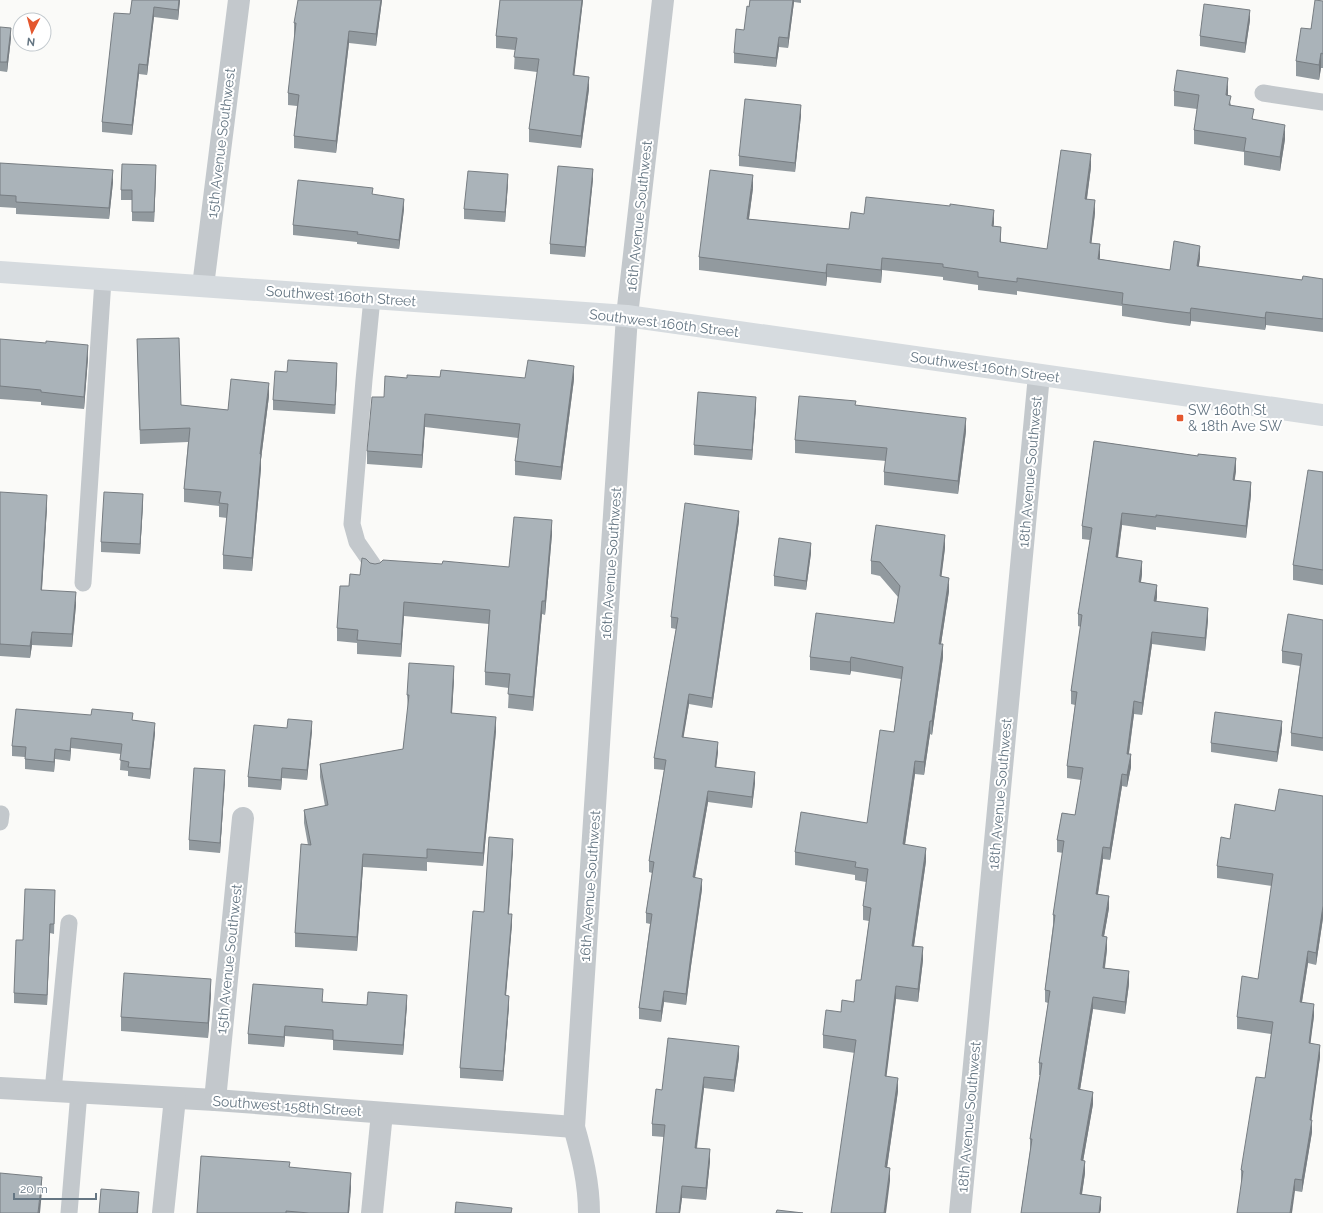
<svg xmlns="http://www.w3.org/2000/svg" width="1323" height="1213" font-family="Raleway,sans-serif">
<rect width="100%" height="100%" fill="#fafaf8"/>
<g fill="none" stroke-linecap="round" stroke-linejoin="round">
<g stroke="#c3c8cc" stroke-width="17">
<path d="M1263 93 1323 102"/>
<path d="M372 298 364 380 352 524 357 542 375 568"/>
<path d="M83 583 103 280"/>
<path d="M0 822 1 814"/>
<path d="M53 1091 69 923"/>
<path d="M69 1213 79 1092"/>
</g>
<g stroke="#c3c8cc" stroke-width="22">
<path d="M203 286 239 0"/>
<path d="M0 1088 215 1100 574 1127"/>
<path d="M215 1100 243 818"/>
<path d="M163 1213 175 1098"/>
<path d="M372 1213 382 1113"/>
<path d="M589 1213C589 1183 582 1155 574 1127L627 316 663 0"/>
<path d="M960 1213 1039 375"/>
</g>
<path stroke="#d6dbdf" stroke-width="22" d="M0 272 627 316 1323 415"/>
</g>
<g fill="#929a9f">
<path d="M132 0H180L178 20 154 17 147 75 139 74 132 135 102 132V122L130 14Z"/>
<path d="M382 0 376 46 349 43 336 153 294 148V136L297 106 288 105V93L295 35H294V23Z"/>
<path d="M500 0H583L574 75 589 89 581 148 529 142V129L537 72 514 69 515 50 496 48V36Z"/>
<path d="M750 0H801V3L794 2 788 48 779 47 776 67 734 63V53L744 30Z"/>
<path d="M1323 1V68H1321L1319 80 1296 76V61Z"/>
<path d="M1250 20 1245 53 1200 46V36Z"/>
<path d="M0 27 11 38 7 72 0 71Z"/>
<path d="M1174 91 1228 93V95L1231 105 1285 139 1280 171 1244 165V152L1194 144V130L1197 109 1174 106Z"/>
<path d="M801 115 795 172 739 166V156Z"/>
<path d="M0 163 113 182 109 219 16 214V208L0 207Z"/>
<path d="M1091 167 1087 199 1095 213 1091 243 1100 257 1099 259 1170 270 1200 258 1198 267 1302 280 1323 279V332L1266 325 1265 330 1191 321 1190 326 1167 323 1122 316V306L1017 291V295L978 290V285L943 280V277L882 270 881 283 827 277 826 286 699 270V257L753 188 749 219 849 229 864 214 994 223 993 226 1001 240V242L1047 249Z"/>
<path d="M156 175 154 222 132 221V200H121V190Z"/>
<path d="M593 179 585 257 550 254V244Z"/>
<path d="M508 184 505 222 464 219V209Z"/>
<path d="M373 195 404 209 399 249 357 244V242L293 235V225Z"/>
<path d="M0 339 88 358 84 409 41 405V402L0 399Z"/>
<path d="M137 339 181 405 228 410 269 396 261 459V468L252 571 223 569V555L227 518 219 517V506L184 502V489L188 442 140 444Z"/>
<path d="M287 372 337 373 335 414 273 410V400Z"/>
<path d="M440 377 574 379 561 480 515 475V461L518 438 425 427 422 468 367 464V451L384 397 407 378Z"/>
<path d="M856 405 966 431 958 494 884 485V472L886 461 795 453V440Z"/>
<path d="M756 407 752 460 694 455V445Z"/>
<path d="M1094 441 1198 456V454L1236 458V471L1234 480 1251 482V495L1246 538 1156 527V530L1122 525 1118 558 1142 561V574L1141 582 1157 585V597L1156 602 1208 608V620L1205 651 1152 644 1142 715 1134 714 1129 754H1131V767L1127 787 1122 786 1110 860 1103 859 1098 894 1109 896V908L1104 936 1107 937V949L1105 968 1129 971V984L1125 1014 1093 1009 1080 1090 1093 1092V1104L1083 1161H1085V1173L1082 1194 1101 1197 1100 1213H1021L1030 1151V1139L1040 1075H1039V1063L1048 1003 1045 1002V990L1053 925V915L1063 853 1057 852V840L1062 813 1075 815 1081 780 1067 778V766L1075 705 1071 704V691L1081 627 1078 626V614L1090 540 1082 539V526Z"/>
<path d="M1323 472V585L1293 580V565Z"/>
<path d="M0 492 47 507 42 590 76 605 72 647 32 645 30 658 0 656Z"/>
<path d="M143 504 140 554 101 552V542Z"/>
<path d="M739 521 712 708 689 704 683 737 718 752 716 767 755 783 752 808 708 802 695 878 702 889 691 966 686 1005 664 1002 661 1022 639 1019V1008L650 924 646 923V913L652 873 649 872V861L664 770 654 769V758L676 629 671 628V617Z"/>
<path d="M552 534 545 615 542 614 533 711 508 708 509 688 485 685V672L489 624 404 616 401 657 357 654V643L337 641V628L349 586 360 575 370 563 375 564H442L509 567Z"/>
<path d="M945 548 941 576 949 591 941 644 943 657 932 735 930 734 924 775 915 774 905 845 926 861 914 946 923 960 918 1002 896 999 886 1076 898 1091 887 1168 890 1181 855 1053 823 1048V1035L841 1012 854 1002 861 980 869 921 863 920V906L866 882 855 880V875L795 865V852L867 823 894 732 901 679 851 671 850 675 810 670V657L894 623 898 597 880 576 871 574V561Z"/>
<path d="M811 553 806 590 774 586V576Z"/>
<path d="M1323 620V751L1291 746V733L1300 666 1282 663V651Z"/>
<path d="M454 679 452 714 496 731 483 866 427 862V871L363 867 357 951 295 947V933L308 845 304 823V810L325 806 320 777V764L403 749 408 708 407 695Z"/>
<path d="M133 720 155 733 150 779 128 776V771L120 770 121 754 71 748 70 761 55 759 54 772 25 769V757L12 756V746Z"/>
<path d="M312 731 307 780 282 778 281 790 248 787V777Z"/>
<path d="M1282 731 1277 762 1211 752V743Z"/>
<path d="M225 779 220 853 189 850V840Z"/>
<path d="M1323 796V918L1316 965 1308 963 1302 1002 1314 1016 1310 1043 1320 1057 1311 1120 1312 1132 1302 1192 1241 1182V1170L1265 1078 1271 1034 1237 1029V1017L1258 979 1272 886 1217 878V866L1230 839 1275 811Z"/>
<path d="M513 849 509 914 512 924 506 996 509 1006 503 1081 460 1078V1068L484 912Z"/>
<path d="M55 900 54 934 50 933 47 1005 14 1003V993Z"/>
<path d="M211 994 208 1038 121 1031V1017Z"/>
<path d="M323 999 322 1002 367 1005H407L403 1055 333 1050V1040L285 1036 284 1047 248 1044V1034Z"/>
<path d="M739 1057 734 1092 704 1088 697 1148 710 1161 706 1200 682 1198 680 1213H656L664 1137 652 1136V1124L662 1090Z"/>
<path d="M290 1167 351 1187 349 1213H197Z"/>
</g>
<g fill="#777d82">
<path d="M179 0H180L178 20V10Z"/>
<path d="M381 0H382L376 46V34Z"/>
<path d="M582 0H583L573 87V75Z"/>
<path d="M793 0H794V2L788 48V38Z"/>
<path d="M154 7V17L147 75V65Z"/>
<path d="M1250 10V20L1245 53V43Z"/>
<path d="M11 28V38L7 72V62Z"/>
<path d="M349 31V43L336 153V141Z"/>
<path d="M779 37V47L776 67V58Z"/>
<path d="M1321 53V68L1319 80V65Z"/>
<path d="M139 64V74L132 135V125Z"/>
<path d="M589 77V89L581 148V136Z"/>
<path d="M1228 78V93L1226 109V95Z"/>
<path d="M801 105V115L795 172V163Z"/>
<path d="M1285 125V139L1280 171V157Z"/>
<path d="M1091 154V167L1085 212V199Z"/>
<path d="M156 165V175L154 222V212Z"/>
<path d="M593 169V179L585 257V247Z"/>
<path d="M113 170V182L109 219V208Z"/>
<path d="M508 174V184L505 222V212Z"/>
<path d="M753 175V188L747 232V219Z"/>
<path d="M404 199V209L399 249V240Z"/>
<path d="M1095 200V213L1090 256V243Z"/>
<path d="M994 210V223L992 238V226Z"/>
<path d="M1001 227V240L1000 255V242Z"/>
<path d="M1100 244V257L1098 272V259Z"/>
<path d="M1200 246V258L1197 279V266Z"/>
<path d="M882 258V270L881 283V270Z"/>
<path d="M827 264V277L826 286V273Z"/>
<path d="M1191 308V321L1190 326V313Z"/>
<path d="M1266 312V325L1265 330V318Z"/>
<path d="M88 345V358L84 409V397Z"/>
<path d="M337 363V373L335 414V405Z"/>
<path d="M574 366V379L561 480V467Z"/>
<path d="M269 383V396L261 459V468L252 571V558L260 454Z"/>
<path d="M756 397V407L752 460V450Z"/>
<path d="M425 414V427L422 468V455Z"/>
<path d="M966 418V431L958 494V481Z"/>
<path d="M1236 458V471L1233 492V480Z"/>
<path d="M1251 482V495L1246 538V526Z"/>
<path d="M143 494V504L140 554V544Z"/>
<path d="M47 495V507L41 603V590Z"/>
<path d="M739 511V521L712 708V698Z"/>
<path d="M1122 513V525L1116 570V557Z"/>
<path d="M552 520V534L545 615V601Z"/>
<path d="M945 535V548L940 589V576Z"/>
<path d="M811 543V553L806 590V581Z"/>
<path d="M1142 561V574L1139 594V582Z"/>
<path d="M949 578V591L939 657V644Z"/>
<path d="M1157 585V597L1154 614V601Z"/>
<path d="M76 592V605L72 647V634Z"/>
<path d="M542 601V614L533 711V697Z"/>
<path d="M404 602V616L401 657V644Z"/>
<path d="M1208 608V620L1205 651V638Z"/>
<path d="M32 632V645L30 658V646Z"/>
<path d="M1152 632V644L1142 715V703Z"/>
<path d="M943 644V657L932 735V721Z"/>
<path d="M851 657V671L850 675V662Z"/>
<path d="M454 666V679L451 727V713Z"/>
<path d="M689 694V704L682 747V737Z"/>
<path d="M1134 701V714L1127 766V754Z"/>
<path d="M496 717V731L483 866V853Z"/>
<path d="M312 721V731L307 780V770Z"/>
<path d="M930 721V734L924 775V762Z"/>
<path d="M1282 721V731L1277 762V752Z"/>
<path d="M155 723V733L150 779V769Z"/>
<path d="M71 738V748L70 761V751Z"/>
<path d="M718 742V752L715 777V767Z"/>
<path d="M55 749V759L54 772V762Z"/>
<path d="M1131 754V767L1127 787V775Z"/>
<path d="M915 761V774L903 858V844Z"/>
<path d="M282 768V778L281 790V780Z"/>
<path d="M225 770V779L220 853V843Z"/>
<path d="M755 772V783L752 808V797Z"/>
<path d="M1122 774V786L1110 860V848Z"/>
<path d="M708 791V802L693 888V877Z"/>
<path d="M513 839V849L508 924V914Z"/>
<path d="M1103 847V859L1096 906V894Z"/>
<path d="M926 848V861L912 959V946Z"/>
<path d="M363 854V867L357 951V937Z"/>
<path d="M702 879V889L691 966 686 1005V994L691 955Z"/>
<path d="M1109 896V908L1102 948V936Z"/>
<path d="M1323 906V918L1316 965V953Z"/>
<path d="M512 914V924L505 1005V995Z"/>
<path d="M50 924V933L47 1005V995Z"/>
<path d="M1107 937V949L1103 980V968Z"/>
<path d="M923 947V960L918 1002V989Z"/>
<path d="M1308 951V963L1300 1014V1002Z"/>
<path d="M1129 971V984L1125 1014V1002Z"/>
<path d="M211 979V994L208 1038V1023Z"/>
<path d="M896 986V999L885 1089V1076Z"/>
<path d="M664 991V1002L661 1022V1011Z"/>
<path d="M407 995V1005L403 1055V1045Z"/>
<path d="M509 996V1006L503 1081V1071Z"/>
<path d="M1093 997V1009L1078 1102V1089Z"/>
<path d="M1314 1004V1016L1309 1055V1043Z"/>
<path d="M285 1026V1036L284 1047V1037Z"/>
<path d="M1320 1045V1057L1310 1131V1120Z"/>
<path d="M739 1046V1057L734 1092V1080Z"/>
<path d="M704 1077V1088L695 1159V1148Z"/>
<path d="M898 1078V1091L885 1181V1167Z"/>
<path d="M1093 1092V1104L1081 1173V1160Z"/>
<path d="M1312 1120V1132L1302 1192V1180Z"/>
<path d="M710 1149V1161L706 1200V1188Z"/>
<path d="M1085 1161V1173L1080 1206V1194Z"/>
<path d="M890 1168V1181L886 1213H884Z"/>
<path d="M351 1173V1187L349 1213H348Z"/>
<path d="M42 1177V1191L40 1213H38Z"/>
<path d="M1295 1179V1191L1292 1213H1290Z"/>
<path d="M682 1186V1198L680 1213H679Z"/>
<path d="M139 1192 138 1213H137Z"/>
<path d="M1101 1197V1210L1100 1213H1099Z"/>
</g>
<g fill="#aab3b9" stroke="#777d82">
<path d="M132 0H179L178 10 154 7 147 65 139 64 132 125 102 122 114 13 130 14Z"/>
<path d="M298 0H381L376 34 349 31 336 141 294 136 299 95 288 93 296 23H294Z"/>
<path d="M500 0H582L573 75 589 77 581 136 529 129 539 59 514 57 517 38 496 36Z"/>
<path d="M750 0H793L788 38 779 37 776 58 734 53 736 29 744 30 747 6 749 7Z"/>
<path d="M1315 0 1323 1V54L1321 53 1319 65 1296 61 1301 28 1311 29Z"/>
<path d="M1204 4 1250 10 1245 43 1200 36Z"/>
<path d="M0 27 11 28 7 62H0Z"/>
<path d="M1177 70 1228 78 1226 95 1231 96 1229 105 1254 109 1252 119 1285 125 1280 157 1244 151 1246 138 1194 130 1199 95 1174 91Z"/>
<path d="M745 99 801 105 795 163 739 156Z"/>
<path d="M1061 150 1091 154 1085 199 1095 200 1090 243 1100 244 1098 259 1170 270 1174 241 1200 246 1197 266 1302 280 1303 276 1323 279V319L1266 312 1265 318 1191 308 1190 313 1167 310 1122 304 1123 293 1017 278V282L978 277V272L943 267V264L882 258 881 270 827 264 826 273 699 257 710 170 753 175 747 219 849 229 851 212 864 214 866 197 950 206V204L994 210 992 226 1001 227 1000 242 1047 249Z"/>
<path d="M0 163 113 170 109 208 16 202V196L0 195Z"/>
<path d="M122 164 156 165 154 212H132V190H121Z"/>
<path d="M558 166 593 169 585 247 550 244Z"/>
<path d="M468 171 508 174 505 212 464 209Z"/>
<path d="M298 180 373 188 372 194 404 199 399 240 357 234 358 232 293 225Z"/>
<path d="M179 338 181 405 228 410 231 379 269 383 260 454H261L252 558 223 555 228 504 219 503 221 492 184 489 190 428 140 430 137 339Z"/>
<path d="M0 339 46 343V341L88 345 84 397 41 392V390L0 386Z"/>
<path d="M288 360 337 363 335 405 273 400 275 371 287 372Z"/>
<path d="M528 360 574 366 561 467 515 461 520 424 425 414 422 455 367 451 372 397H384L385 376 407 378V375L440 377 441 370 525 378Z"/>
<path d="M698 392 756 397 752 450 694 445Z"/>
<path d="M799 396 856 401 855 405 966 418 958 481 884 472 887 448 795 440Z"/>
<path d="M1094 441 1198 456V454L1236 458 1233 480 1251 482 1246 526 1156 515V517L1122 513 1116 557 1142 561 1139 582 1157 585 1154 601 1208 608 1205 638 1152 632 1142 703 1134 701 1127 754H1131L1127 775 1122 774 1110 848 1103 847 1096 894 1109 896 1102 936 1107 937 1103 968 1129 971 1125 1002 1093 997 1078 1089 1093 1092 1081 1160 1085 1161 1080 1194 1101 1197 1099 1213H1021L1032 1139H1030L1042 1063H1039L1050 991 1045 990 1055 915H1053L1064 841 1057 840 1062 813 1075 815 1083 768 1067 766 1077 692 1071 691 1082 615 1078 614 1092 528 1082 526Z"/>
<path d="M1308 470 1323 472V570L1293 565Z"/>
<path d="M0 492 47 495 41 590 76 592 72 634 32 632 30 646 0 644Z"/>
<path d="M104 492 143 494 140 544 101 542Z"/>
<path d="M685 503 739 511 712 698 689 694 682 737 718 742 715 767 755 772 752 797 708 791 693 877 702 879 691 955 686 994 664 991 661 1011 639 1008 652 914 646 913 654 862 649 861 666 760 654 758 678 618 671 617Z"/>
<path d="M514 517 552 520 545 601H542L533 697 508 694 510 674 485 672 490 610 404 602 401 644 357 640 358 630 337 628 340 586H349L350 574 360 575 362 558 366 559 370 563 375 564 380 563 383 560 442 564 443 561 509 567Z"/>
<path d="M876 525 945 535 940 576 949 578 939 644H943L932 721H930L924 762 915 761 903 844 926 848 912 946 923 947 918 989 896 986 885 1076 898 1078 885 1167 890 1168 884 1213H831L856 1040 823 1035 826 1010 841 1012 842 1000 854 1002 856 980H861L871 908 863 906 868 869 855 867 856 862 795 852 801 812 867 823 880 730 894 732 903 667 851 657 850 662 810 657 816 613 894 623 900 586 880 562 871 561Z"/>
<path d="M779 538 811 543 806 581 774 576Z"/>
<path d="M1288 614 1323 620V738L1291 733 1302 654 1282 651Z"/>
<path d="M409 663 454 666 451 713 496 717 483 853 427 849V858L363 854 357 937 295 933 301 844 311 845 304 810 328 805 320 764 403 749 409 695H407Z"/>
<path d="M16 709 91 715 92 709 133 713 132 720 155 723 150 769 128 767 129 762 120 760 122 744 71 738 70 751 55 749 54 762 25 759 26 747 12 746Z"/>
<path d="M1215 712 1282 721 1277 752 1211 743Z"/>
<path d="M288 719 312 721 307 770 282 768 281 780 248 777 254 725 287 728Z"/>
<path d="M194 768 225 770 220 843 189 840Z"/>
<path d="M1279 789 1323 796V906L1316 953 1308 951 1300 1002 1314 1004 1309 1043 1320 1045 1310 1120H1312L1302 1180 1295 1179 1290 1213H1237L1243 1171 1241 1170 1256 1077 1265 1078 1273 1022 1237 1017 1242 976 1258 979 1273 874 1217 866 1221 837 1230 839 1235 804 1275 811Z"/>
<path d="M489 837 513 839 508 914H512L505 995 509 996 503 1071 460 1068 473 911 484 912Z"/>
<path d="M25 889 55 890 54 924H50L47 995 14 993 16 940H23Z"/>
<path d="M124 973 211 979 208 1023 121 1017Z"/>
<path d="M253 984 323 989 322 1002 367 1005 368 992 407 995 403 1045 333 1040V1030L285 1026 284 1037 248 1034Z"/>
<path d="M668 1038 739 1046 734 1080 704 1077 695 1148 710 1149 706 1188 682 1186 679 1213H656L665 1125 652 1124 656 1089 662 1090Z"/>
<path d="M201 1156 290 1162 289 1167 351 1173 348 1213H309L286 1211V1213H197Z"/>
<path d="M0 1173 42 1177 38 1213H0Z"/>
<path d="M101 1189 139 1192 137 1213H99Z"/>
<path d="M456 1202 512 1208 511 1213H455Z"/>
<path d="M777 1210 803 1213H776Z"/>
</g>
<rect fill="#e4572e" stroke="#fff" stroke-width="1.5" x="1176" y="414" width="8" height="8" rx="2"/>
<g text-anchor="middle" stroke-width="4" stroke-linejoin="round" paint-order="stroke">
<g font-size="14" fill="#657683" stroke="#fff">
<text transform="translate(221 143) rotate(-83)" y="5">15th Avenue Southwest</text>
<text transform="translate(639 216) rotate(-84)" y="5">16th Avenue Southwest</text>
<text transform="translate(341 296) rotate(4)" y="5">Southwest 160th Street</text>
<text transform="translate(664 323) rotate(7)" y="5">Southwest 160th Street</text>
<text transform="translate(985 367) rotate(8)" y="5">Southwest 160th Street</text>
<text transform="translate(1030 472) rotate(-85)" y="5">18th Avenue Southwest</text>
<text transform="translate(611 563) rotate(-86)" y="5">16th Avenue Southwest</text>
<text transform="translate(1000 794) rotate(-85)" y="5">18th Avenue Southwest</text>
<text transform="translate(590 886) rotate(-86)" y="5">16th Avenue Southwest</text>
<text transform="translate(229 959) rotate(-84)" y="5">15th Avenue Southwest</text>
<text transform="translate(287 1106) rotate(4)" y="5">Southwest 158th Street</text>
<text transform="translate(969 1117) rotate(-85)" y="5">18th Avenue Southwest</text>
</g>
<g font-size="14" fill="#657683" stroke="#fff" text-anchor="start">
<text x="1188" y="415">SW 160th St<tspan x="1188" dy="16">&amp; 18th Ave SW</tspan></text>
</g>
</g>
<g transform="translate(32 32) rotate(186)"><circle r="19" fill="#ffffff" stroke="#c1c8cd"/>
<path d="M0-3L7 15L0 10L-7 15Z" fill="#e4572e"/>
<text y="-6" font-size="11" font-weight="bold" text-anchor="middle" fill="#657683">N</text>
</g>
<path d="M14 1193v6h82v-6" fill="none" stroke="#657683" stroke-width="2"/>
<text x="20" y="1193" font-size="12" fill="#657683" stroke="#ffffff" stroke-width="3" paint-order="stroke">20 m</text>
</svg>
